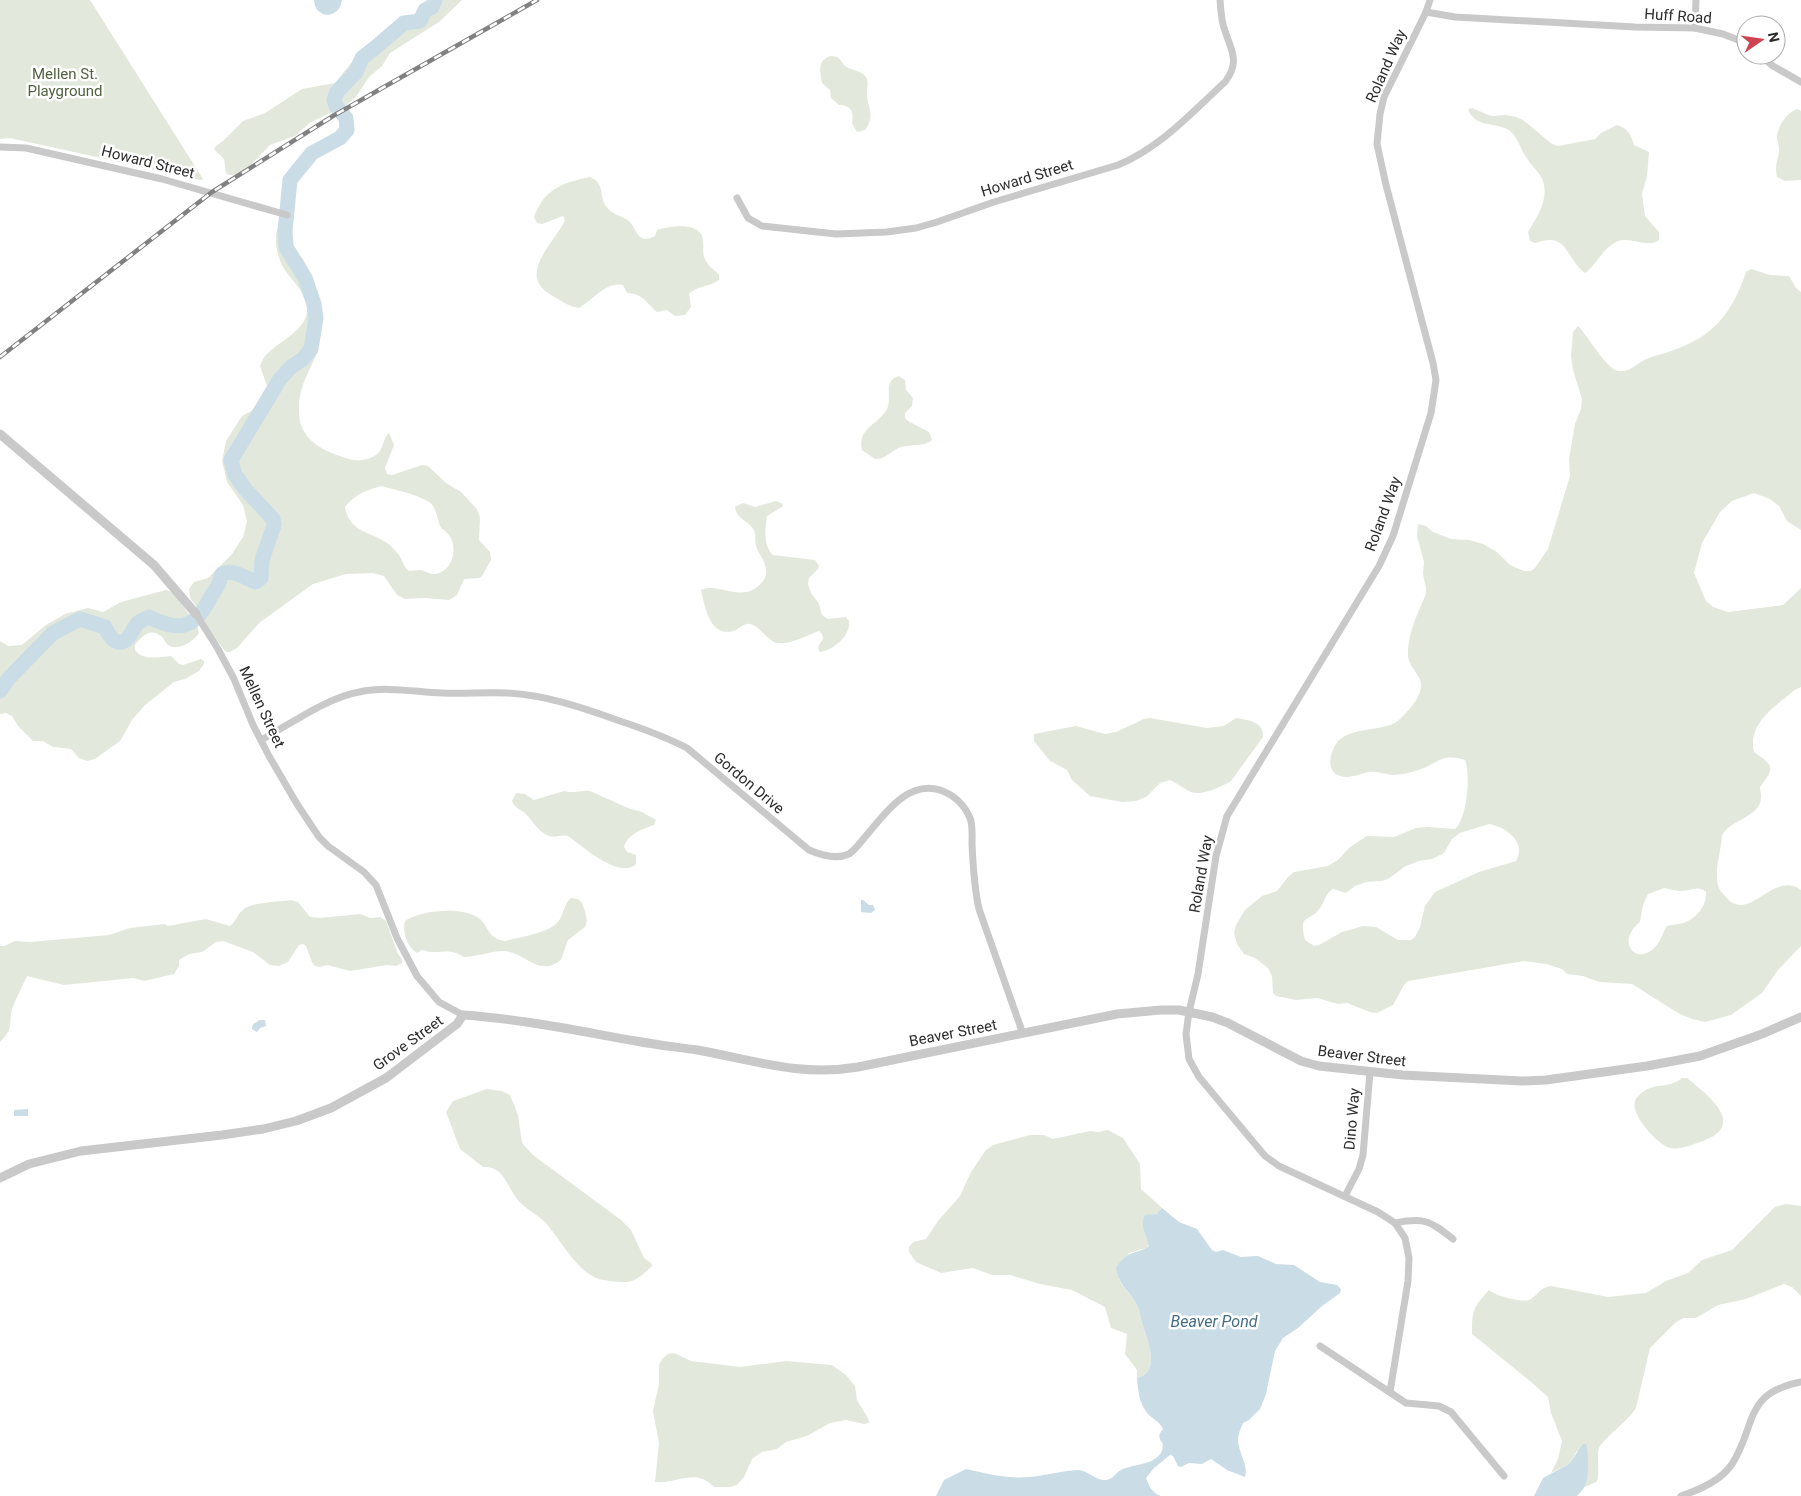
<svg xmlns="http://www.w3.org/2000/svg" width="1801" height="1496" font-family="Roboto,sans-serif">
<rect width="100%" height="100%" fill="#fff"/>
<g fill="#e3e8dc" fill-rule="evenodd">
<path d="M0 0H90L203 179 201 180 10 138 0 139Z"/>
<path d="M439 0H462L439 22 390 53 382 66 369 77 356 97 345 106 311 122 295 136 270 145 247 169 236 175H229L226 173 224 159 214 149 216 146 223 141 243 121 265 113 302 89 335 83 359 53 427 14Z"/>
<path d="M831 56 837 57C841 59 842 63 845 66 850 70 858 70 863 74 871 80 866 88 867 96 869 111 875 116 865 130L857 132 852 123C854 112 851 105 839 105L831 98 830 90 822 83C820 71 817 60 831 56Z"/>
<path d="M1472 108 1491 116 1506 115 1516 117 1523 120 1552 144 1558 146 1595 139 1601 133 1617 125C1628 128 1631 135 1634 145L1649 152 1647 176 1642 194 1645 216 1659 232V240C1646 249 1630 235 1616 242 1601 250 1596 266 1585 273 1564 257 1569 231 1535 243L1530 241 1528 232C1538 215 1552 195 1540 175 1536 169 1530 164 1526 157 1521 150 1517 136 1510 131 1496 121 1475 129 1468 109Z"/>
<path d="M1797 109 1801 111V180L1785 181 1777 177C1774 163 1779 160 1779 149 1779 145 1777 141 1777 137 1778 126 1786 113 1797 109Z"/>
<path d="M590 177C606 185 598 194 606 206 611 215 622 215 629 221 635 226 636 237 644 239 648 239 652 238 655 236L657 230C667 227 694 222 701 234 705 241 702 250 704 257 707 266 714 269 719 275V280C710 287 698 285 689 294L691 307 685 315 675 316 667 310 657 312C645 302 644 294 627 293L623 285C606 281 593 300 579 308 569 307 560 300 551 295 516 274 555 243 565 220L563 216 542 224 537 223 534 217C545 188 562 183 590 177Z"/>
<path d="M282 223H284L288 226 294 253C297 255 301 255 303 259 308 266 310 279 313 288 320 312 325 338 313 362 305 379 298 392 299 412 299 437 319 449 340 456 353 461 363 463 376 455 384 450 382 439 389 433L394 445 385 468 387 474 392 475 422 465 428 466 446 483 461 492 477 509 480 518 479 540 490 552 491 560 482 576 480 578 464 579 457 595 449 600 426 598 405 599 397 595 384 576 373 573 346 574 313 584 259 623 237 648 230 652H226L203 623 202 613 190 598 189 589 194 582 208 578 232 554 243 537 247 521 243 505 227 482 222 461 226 441 242 416 257 408 265 396 267 386 260 366C262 361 264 356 268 353 280 341 306 330 307 311 308 292 291 281 283 267 277 257 271 231 282 223ZM381 486C395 490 417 494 429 502 436 506 437 518 440 526 442 530 445 530 448 534 458 545 454 568 439 573 432 576 428 572 421 570 417 570 413 571 409 571 403 567 403 560 399 555 397 552 393 549 391 546 374 531 350 535 345 507 357 493 365 491 381 486Z"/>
<path d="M1751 269 1770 275 1789 276 1796 288 1801 292V530L1787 521 1779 506 1770 499 1754 493 1732 501 1720 512 1702 543 1694 573 1706 601 1713 607 1728 612 1783 605 1801 588V687C1795 689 1790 694 1785 698 1768 711 1748 728 1754 752 1774 766 1775 767 1760 787 1760 791 1762 795 1761 799 1759 818 1728 820 1722 836 1721 850 1716 865 1717 878 1717 886 1720 891 1725 896 1749 926 1773 869 1801 890V946L1778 970 1762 993 1731 1015 1705 1022 1692 1019 1678 1013 1632 984 1599 982 1583 976 1567 974 1562 969 1546 964 1524 961 1408 981 1404 985 1393 1005 1377 1013 1370 1012 1347 1003 1338 1004 1317 998 1296 1000 1276 996 1273 993 1272 976 1268 968 1255 958 1244 954 1237 944 1234 933 1236 925 1245 910 1262 896 1277 891 1288 877 1294 872 1328 866 1338 860 1350 847 1367 836 1394 837 1416 828 1427 827 1455 829C1467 819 1471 774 1465 760 1458 758 1453 757 1446 758 1437 760 1430 766 1421 769 1413 772 1401 775 1392 775 1384 774 1377 771 1369 772 1362 773 1354 777 1347 777 1327 777 1327 758 1336 744 1350 724 1387 734 1401 718 1411 708 1428 690 1418 676 1414 669 1409 664 1408 656 1407 634 1418 613 1426 594V588L1423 574 1424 562 1417 536 1418 524 1426 526 1433 532 1451 539 1469 540 1483 544 1497 552 1510 565 1524 571H1531L1535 568 1548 549 1570 476 1569 459 1575 424 1581 409 1582 399 1573 370 1571 356 1573 332 1578 326C1587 334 1606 369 1618 371 1630 373 1638 362 1649 358 1656 355 1664 354 1671 351 1713 337 1732 314 1746 272ZM1489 824C1506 827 1527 842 1516 861L1479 872 1435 892 1425 906 1420 927 1415 937 1411 940H1398L1376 927 1363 926 1342 932 1319 945 1314 946 1305 940C1298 912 1310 923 1320 908 1325 901 1325 894 1333 889L1346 893 1355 886 1366 882 1382 881 1388 879 1406 866 1419 861 1432 859 1444 853 1452 839 1460 833ZM1664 888C1670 889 1676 891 1682 891 1691 891 1698 885 1706 892 1707 906 1696 919 1683 923 1677 925 1672 924 1667 926 1662 934 1660 944 1652 950 1633 964 1617 940 1640 922 1642 911 1642 905 1648 894Z"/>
<path d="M899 376 905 380 906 390 913 398 912 406 905 413V418L908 421 929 432 932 440C925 447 910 444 901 447 892 450 885 460 875 459L862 450C857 428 878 425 887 409 893 397 882 381 899 376Z"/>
<path d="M776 501 783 504 782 507 767 516C765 529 763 545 773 555L815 560 819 566 818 569 809 578 808 584 811 593 819 604 822 615 828 619 846 617 849 621C851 635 834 650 820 652 816 647 820 644 823 639L822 634 819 631C808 635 790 645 778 643 773 643 769 638 765 635 761 631 756 625 750 624 744 623 740 628 736 630 710 640 705 607 701 590 718 581 744 606 763 581 772 569 760 557 756 546 755 541 756 535 754 530 749 521 736 519 735 507L743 503 755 507Z"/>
<path d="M166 590C179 593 184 613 196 621L199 633C194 641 178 652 168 645 165 643 164 638 161 636 150 627 141 637 135 645V650C143 661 159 657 171 656L179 664 183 665 201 659 204 661V664L199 671 185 679 174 682 145 705 132 720 120 741 95 759 87 761 79 758 71 749 53 747 43 741H33L18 726 12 716 6 713 0 714V641L8 646 22 645 46 625 65 614 88 608 103 612 121 602Z"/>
<path d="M1150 718 1207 728 1224 726 1236 718C1249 720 1264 722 1263 737L1231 781C1221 787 1202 796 1191 792 1184 789 1177 783 1170 780L1160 783 1146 797 1136 801 1122 802 1090 796 1072 780 1067 770 1050 761 1034 741V734L1076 726 1105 734 1116 732 1144 719Z"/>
<path d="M564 791C577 794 579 790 590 791L628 808 642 812 656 820 654 825C643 829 627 834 624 847L627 852 636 855V864C620 880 582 846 568 836 562 834 555 838 549 836 539 832 533 822 526 814 521 809 515 809 512 801L516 793 525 794 534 800Z"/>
<path d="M571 898 578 899 582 903 585 911 587 921 585 927 568 940 561 960C537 978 527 952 503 951 490 951 477 957 464 957 446 946 441 956 422 950L417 953C407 946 402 933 405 921 421 910 464 906 480 919 489 927 488 939 505 941 519 937 553 933 560 919 564 912 564 904 571 898Z"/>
<path d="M291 900 298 902 310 917 320 918 360 914 370 918 380 917 386 921 398 954 402 959V963L396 966 387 965 350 971 327 965 320 967 315 966 312 962 306 946 303 944 299 945 288 962 279 966 270 965 253 952 223 941 216 942 202 952 189 954 179 960V966L174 974 144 981 134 978 64 985 27 976C22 987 16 998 12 1009 8 1025 15 1027 0 1042V946H4L15 941 30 942 109 935 130 928 165 924 168 926 206 919 230 926C238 919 237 914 243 910 250 902 280 902 291 900Z"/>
<path d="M1682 1078H1687C1709 1096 1749 1126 1700 1142 1691 1145 1679 1150 1670 1148 1658 1145 1627 1112 1636 1099 1651 1079 1667 1091 1682 1078Z"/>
<path d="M487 1089 502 1091 510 1095 518 1115 522 1143 533 1155 621 1220 631 1230 644 1258 652 1264V1266C636 1281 633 1284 611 1281 606 1280 600 1280 596 1278 575 1269 559 1237 544 1221 535 1213 524 1208 517 1199 506 1185 504 1166 483 1167L460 1149 446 1112 453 1101Z"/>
<path d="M1108 1130 1123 1138 1140 1164 1141 1189 1162 1208 1156 1214H1152L1149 1245 1146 1248 1129 1253 1119 1279C1123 1289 1132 1295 1137 1305 1140 1310 1140 1317 1142 1323 1147 1339 1162 1372 1137 1378V1370L1125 1354 1127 1334 1111 1328 1105 1307 1072 1290 1040 1284 1010 1275H992L973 1268 941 1273 916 1262 909 1252V1247L913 1242 926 1239 938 1221 960 1196 971 1172 986 1150 993 1145 1030 1135H1044L1053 1139 1090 1131 1099 1132Z"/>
<path d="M1786 1204 1801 1206V1296L1792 1287 1784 1284 1746 1299 1718 1305 1696 1318H1684L1676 1322 1650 1348 1636 1408C1629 1420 1603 1439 1599 1448 1596 1456 1601 1478 1596 1482 1593 1484 1588 1485 1585 1487L1588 1462 1577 1451 1569 1464 1551 1473 1558 1459 1562 1441 1551 1413 1548 1397 1530 1381 1472 1334C1472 1310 1473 1308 1489 1290 1496 1296 1524 1304 1531 1299 1540 1293 1539 1288 1551 1286L1608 1297 1646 1293 1666 1281 1688 1273 1702 1260 1732 1250 1775 1207Z"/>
<path d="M674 1353 691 1361 740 1367 786 1361 832 1365 846 1375 855 1386 857 1400 868 1418 869 1423 864 1424 846 1420 830 1423 807 1436 786 1442 777 1449 762 1452 752 1459 744 1477 737 1485 730 1487H714C695 1467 678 1484 655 1482L659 1443 653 1411 659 1384V1365L662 1359 668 1354Z"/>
</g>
<g fill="#cadce6">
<path d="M314 0H342C340 19 315 20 314 0Z"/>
<path d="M861 900H863L869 905H873L875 910 871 913 861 912Z"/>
<path d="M260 1020H265L266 1026 260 1028 257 1032 252 1029 253 1024Z"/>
<path d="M28 1109V1116H14V1110Z"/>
<path d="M1162 1208 1179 1222 1197 1229 1212 1250 1216 1252 1223 1250 1241 1257 1258 1256 1276 1264 1294 1265 1320 1282 1337 1285 1341 1289 1340 1293 1322 1306 1298 1328 1283 1338 1275 1351 1266 1394 1260 1409 1249 1420 1243 1423C1241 1428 1238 1434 1238 1440 1238 1452 1249 1466 1245 1477L1227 1470 1211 1459 1202 1464 1189 1463 1181 1467 1178 1466 1173 1456 1170 1455 1154 1468 1146 1478C1149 1486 1152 1493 1161 1496H936L944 1480 966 1469C991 1475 1013 1480 1038 1476 1051 1474 1064 1471 1076 1470 1087 1469 1094 1480 1105 1480 1113 1480 1115 1473 1121 1470 1134 1463 1163 1466 1163 1444 1158 1437 1158 1435 1163 1429 1160 1422 1153 1419 1148 1414 1139 1404 1138 1390 1137 1378 1162 1372 1147 1339 1142 1323 1140 1317 1140 1310 1137 1305 1128 1288 1121 1290 1116 1268 1129 1248 1135 1256 1149 1246 1147 1235 1139 1225 1145 1215L1156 1214Z"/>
<path d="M1583 1444H1586C1589 1452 1589 1479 1585 1486 1583 1490 1579 1493 1577 1496H1534L1543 1478 1569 1464Z"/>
</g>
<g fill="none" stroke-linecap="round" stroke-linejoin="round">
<path stroke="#cadce6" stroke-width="15" d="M0 691 9 678 53 633 80 619 105 627C108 634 116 648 126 640 131 636 133 628 138 623 141 620 145 619 149 617 179 632 195 629 210 598 212 594 216 590 218 585 220 581 220 577 222 574 233 568 246 579 256 582L261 578 262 560 274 525 273 519 246 490 235 475 231 460 280 379 291 367 303 359 311 349 316 318 314 304 305 278 286 247 285 231 290 180 312 153 340 138 347 130 346 118 336 106 334 100 337 92 356 72 362 58 376 47 404 23 420 21 425 10 432 7 435 0"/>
<g stroke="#c9c9c9" stroke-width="7">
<path d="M1426 12 1455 17 1635 27 1695 28 1723 34 1746 43"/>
<path d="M1695 28 1696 0"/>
<path d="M1760 55 1773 66 1801 82"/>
<path d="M0 147 26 148 162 179 287 215"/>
<path d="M737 198 748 218 762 226 836 234 887 232 916 228 937 222 994 202 1118 165C1161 147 1191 113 1225 82 1240 62 1232 52 1225 31 1221 21 1221 11 1220 0"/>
<path d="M196 614 218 649 234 679 253 725 269 756 297 804 319 837 328 846 364 872 376 885 397 938 417 976 439 1002 463 1015"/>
<path d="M261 740C291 724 326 698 359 692 387 686 415 692 442 693 464 694 485 692 507 693 545 695 581 707 617 720 641 728 664 736 687 748L809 850C821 855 836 860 849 854 855 850 860 843 865 837 884 815 907 780 940 790 954 795 964 804 970 818 973 825 972 836 972 844 973 866 974 887 979 909L1023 1034"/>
<path d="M1345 1196 1359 1169 1363 1155 1370 1072"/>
<path d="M1395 1223C1425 1217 1430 1221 1453 1239"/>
<path d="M1320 1346 1406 1403 1439 1406 1451 1412 1504 1476"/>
<path d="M1390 1392 1408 1281 1409 1258 1405 1238 1395 1223 1378 1212 1279 1166 1265 1156 1199 1077 1189 1059 1186 1034 1189 1012 1198 974 1216 856 1227 816 1379 566 1393 536 1431 413 1436 380 1433 363 1386 185 1377 144 1380 114 1384 97 1426 12 1430 0"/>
<path d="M1681 1496C1699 1490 1721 1481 1732 1464 1757 1425 1743 1393 1801 1382"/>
</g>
<g stroke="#c9c9c9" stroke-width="9">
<path d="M0 434 154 565 196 614"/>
<path d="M0 1178 29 1164 81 1151 222 1135 263 1129 296 1121 331 1108 386 1078 457 1024 463 1015C522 1019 578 1031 636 1041 656 1045 677 1047 697 1050 753 1060 800 1077 858 1067L1117 1014 1161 1010H1179L1212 1017 1228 1023 1301 1061 1319 1066 1403 1075 1522 1081 1546 1080 1647 1066 1700 1056 1762 1034 1801 1017"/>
</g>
<g stroke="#818181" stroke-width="4.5">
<path id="rail" d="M0 357 212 192 333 116 537 0"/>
</g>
<use href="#rail" stroke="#fff" stroke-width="2.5" stroke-dasharray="8" stroke-linecap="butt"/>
</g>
<g text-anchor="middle" stroke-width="5" stroke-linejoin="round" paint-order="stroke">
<g font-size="15" fill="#2c2c2c" stroke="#fff">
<text transform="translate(1678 16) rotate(4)" y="5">Huff Road</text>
<text transform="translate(1386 66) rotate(-66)" y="5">Roland Way</text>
<text transform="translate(148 162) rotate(14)" y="5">Howard Street</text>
<text transform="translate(1027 178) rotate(-17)" y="5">Howard Street</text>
<text transform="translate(1383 514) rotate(-70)" y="5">Roland Way</text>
<text transform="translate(262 707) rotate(65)" y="5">Mellen Street</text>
<text transform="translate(749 783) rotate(40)" y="5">Gordon Drive</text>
<text transform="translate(1201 874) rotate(-80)" y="5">Roland Way</text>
<text transform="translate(953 1033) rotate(-11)" y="5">Beaver Street</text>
<text transform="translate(408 1043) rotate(-36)" y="5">Grove Street</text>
<text transform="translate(1362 1056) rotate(7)" y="5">Beaver Street</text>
<text transform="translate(1352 1119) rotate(-85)" y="5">Dino Way</text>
</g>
<g font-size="15" fill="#516240" stroke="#fff">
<text x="65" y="79">Mellen St.<tspan x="65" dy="17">Playground</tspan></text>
</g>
<g font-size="16" font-style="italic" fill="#456d84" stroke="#fff">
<text x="1214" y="1327">Beaver Pond</text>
</g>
</g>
<g transform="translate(1761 40) rotate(77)"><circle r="24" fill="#ffffff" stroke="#ababab"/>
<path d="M0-4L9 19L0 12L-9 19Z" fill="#cf4351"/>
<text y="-8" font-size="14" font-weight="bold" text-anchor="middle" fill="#2c2c2c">N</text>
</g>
</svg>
